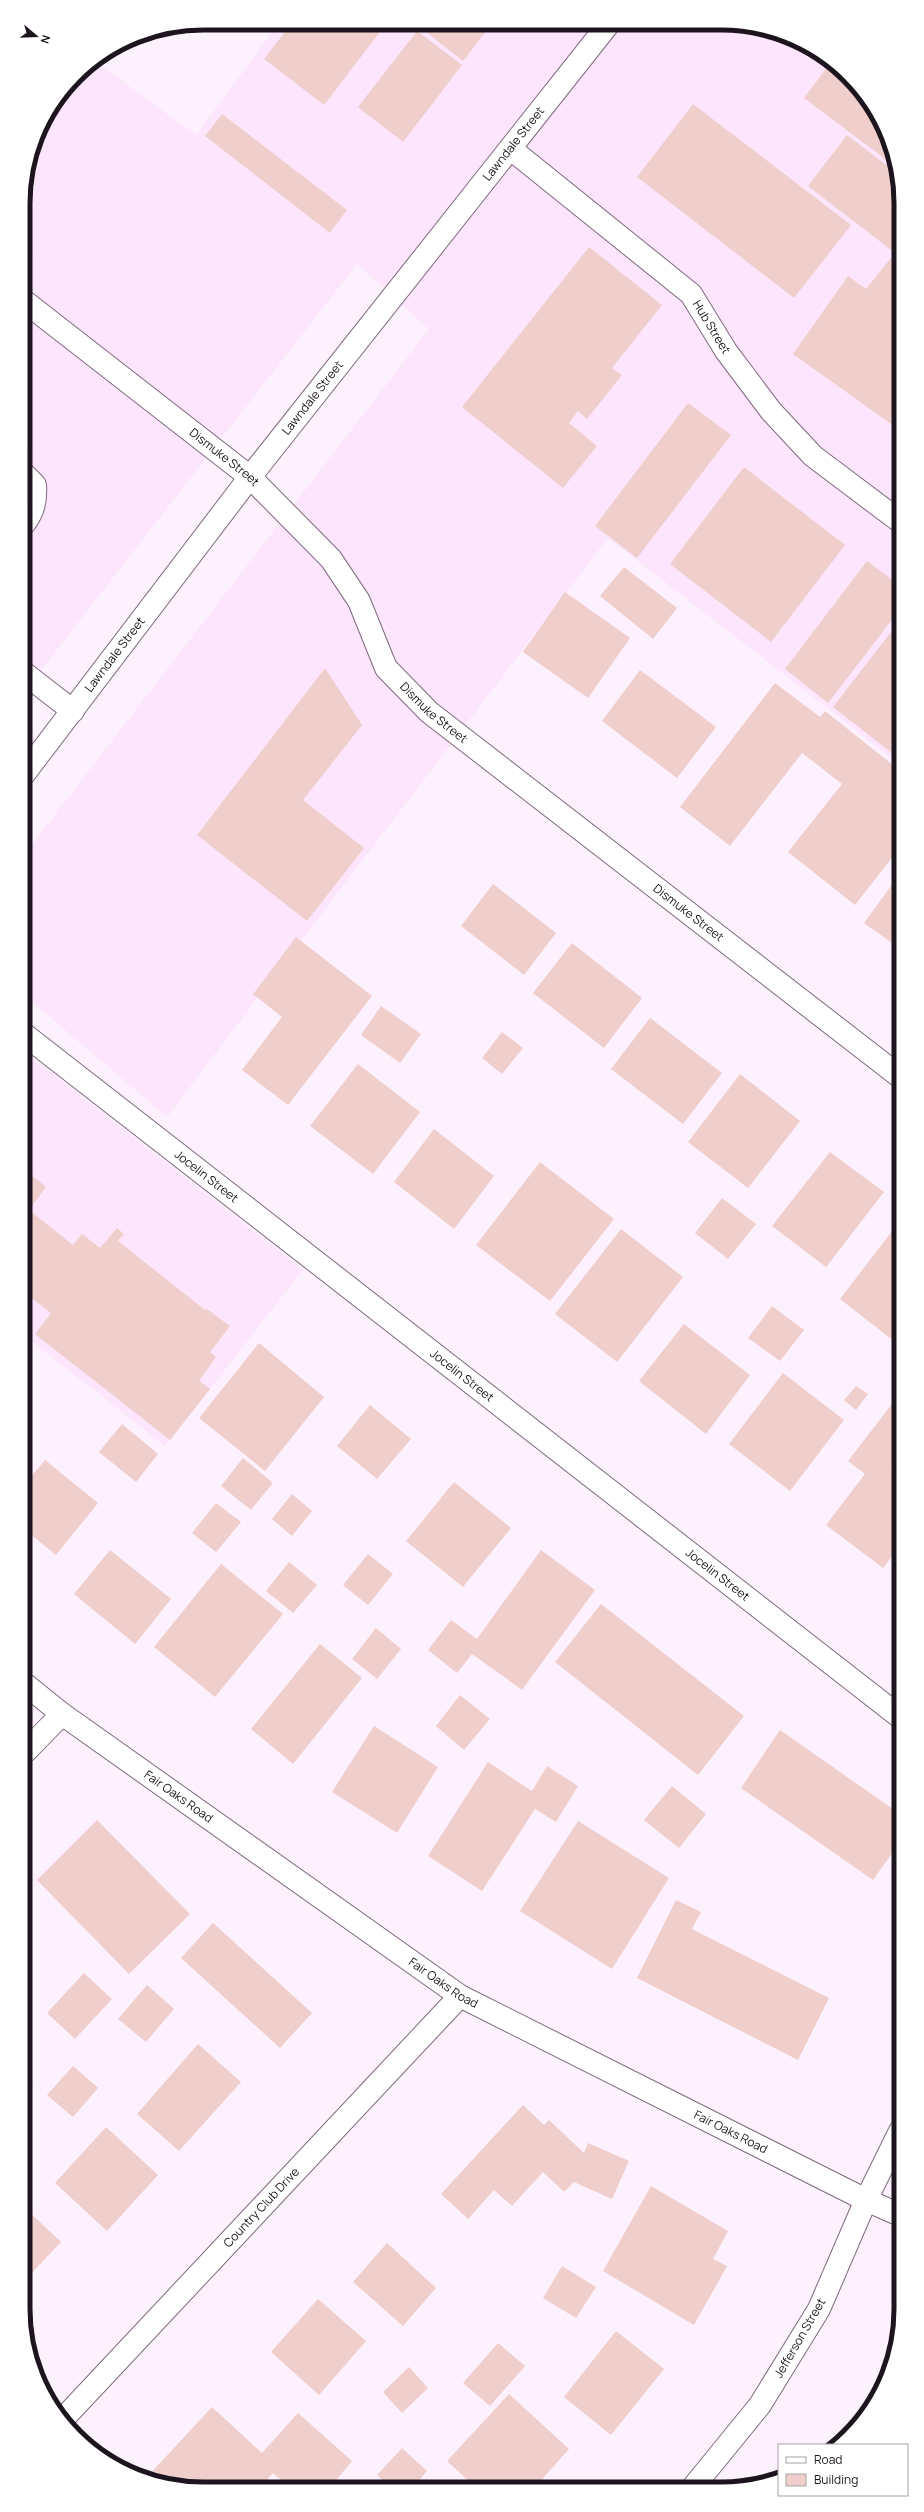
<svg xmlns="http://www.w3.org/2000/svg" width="924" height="2512" font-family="Manrope,sans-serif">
<rect width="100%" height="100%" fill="#fef1fe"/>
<g fill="#fde6fd">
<path d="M279 23 757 27 811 47 848 76 882 123 897 168 898 763 608 538 167 1117 25 996 24 855 429 329 357 264 24 692 23 191 42 123 84 68 95 61 196 135Z"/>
<path d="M25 1052 303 1270 165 1446 25 1336Z"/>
</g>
<g fill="#f0cecc">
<path d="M291 24H386L324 105 264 59Z"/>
<path d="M416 24 491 25 463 61Z"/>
<path d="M417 31 462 65 403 142 358 107Z"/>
<path d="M831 62 848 76 882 123 897 168 804 98Z"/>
<path d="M693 104 851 225 794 298 637 177Z"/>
<path d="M222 114 347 210 330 233 205 136Z"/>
<path d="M847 135 898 174V429L793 354 848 276 866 289 895 253 808 186Z"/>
<path d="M589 247 662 305 612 368 622 375 587 419 578 411 569 423 597 446 563 488 462 407Z"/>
<path d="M688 403 731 435 637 558 595 526Z"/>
<path d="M744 467 845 545 771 642 670 564Z"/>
<path d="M867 561 898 584V612L828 703 785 669Z"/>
<path d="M624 567 677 608 653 639 600 596Z"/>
<path d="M565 592 630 638 588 698 523 652Z"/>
<path d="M898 623V758L833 707Z"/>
<path d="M325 668 362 725 303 800 364 848 307 921 197 835Z"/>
<path d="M640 670 716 727 677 778 602 721Z"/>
<path d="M775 683 820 717 825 711 898 769V850L855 905 788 852 842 784 802 753 730 846 680 807Z"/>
<path d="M899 875V948L864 923Z"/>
<path d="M493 884 556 933 524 975 461 926Z"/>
<path d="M296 937 372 996 288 1105 242 1070 282 1017 253 994Z"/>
<path d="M572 943 642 998 604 1048 533 993Z"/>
<path d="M381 1006 421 1034 400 1063 361 1035Z"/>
<path d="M650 1018 722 1073 683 1124 611 1069Z"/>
<path d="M502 1032 523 1048 502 1074 482 1058Z"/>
<path d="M358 1064 420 1112 373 1174 310 1126Z"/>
<path d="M740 1074 800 1121 748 1188 688 1142Z"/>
<path d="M434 1129 494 1176 454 1229 394 1182Z"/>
<path d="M830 1152 884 1192 826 1267 772 1226Z"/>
<path d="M540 1162 614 1219 550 1301 476 1245Z"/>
<path d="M25 1170 46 1187 29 1210 73 1245 82 1234 100 1248 117 1228 124 1234 118 1241 205 1310 207 1309 230 1326 210 1352 216 1357 199 1381 210 1389 170 1440 35 1334 51 1313 25 1293Z"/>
<path d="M722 1198 756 1224 728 1259 695 1233Z"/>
<path d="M899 1222V1345L840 1299Z"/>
<path d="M621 1229 683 1277 617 1362 555 1314Z"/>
<path d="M772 1306 804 1330 780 1361 748 1338Z"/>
<path d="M684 1324 750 1375 706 1434 639 1381Z"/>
<path d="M259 1343 324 1397 265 1471 199 1418Z"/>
<path d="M783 1373 844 1420 790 1491 729 1444Z"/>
<path d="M856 1386 868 1394 856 1410 844 1400Z"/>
<path d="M892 1404 899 1409V1456L891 1467 899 1473 900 1546 883 1568 826 1525 865 1474 848 1461Z"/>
<path d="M370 1405 411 1439 377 1479 337 1446Z"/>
<path d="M122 1424 158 1454 136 1482 99 1452Z"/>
<path d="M243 1458 273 1483 251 1510 221 1486Z"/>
<path d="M45 1460 98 1503 56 1555 25 1530V1484Z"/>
<path d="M454 1482 511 1528 463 1587 406 1541Z"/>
<path d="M292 1494 312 1511 292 1536 272 1519Z"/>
<path d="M216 1503 241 1522 216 1552 192 1533Z"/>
<path d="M110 1550 171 1599 135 1644 74 1594Z"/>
<path d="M541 1550 595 1590 522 1690 472 1654 457 1673 428 1650 451 1620 477 1639Z"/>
<path d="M368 1554 393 1574 368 1605 343 1585Z"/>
<path d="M289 1562 317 1585 293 1613 266 1591Z"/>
<path d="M221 1564 283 1614 215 1697 154 1647Z"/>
<path d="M601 1604 744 1716 698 1775 555 1662Z"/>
<path d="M376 1628 401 1649 377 1679 352 1659Z"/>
<path d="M320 1644 362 1678 293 1764 251 1729Z"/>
<path d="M460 1695 490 1719 464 1750 436 1726Z"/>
<path d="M374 1726 438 1767 397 1833 332 1792Z"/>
<path d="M780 1730 900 1814V1842L873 1880 741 1788Z"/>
<path d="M488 1762 532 1791 547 1766 578 1786 556 1822 535 1809 482 1891 428 1856Z"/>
<path d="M672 1786 706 1814 679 1848 644 1820Z"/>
<path d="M97 1820 190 1914 129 1974 37 1880Z"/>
<path d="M578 1821 669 1878 612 1969 520 1911Z"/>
<path d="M676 1900 701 1912 692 1929 829 1998 798 2060 637 1978Z"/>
<path d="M213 1923 312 2013 280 2048 181 1958Z"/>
<path d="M84 1973 112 1999 75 2039 47 2013Z"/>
<path d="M147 1985 174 2009 146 2042 118 2019Z"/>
<path d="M198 2044 241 2082 179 2151 137 2114Z"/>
<path d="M73 2066 98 2088 73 2117 47 2095Z"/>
<path d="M26 2079 33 2086 26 2093Z"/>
<path d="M523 2105 544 2125 549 2120 584 2153 588 2143 629 2161 612 2199 574 2182 564 2192 543 2172 512 2206 494 2190 468 2219 441 2194Z"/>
<path d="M106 2127 158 2175 107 2231 55 2183Z"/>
<path d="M651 2186 728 2231 713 2259 727 2266 694 2325 603 2271Z"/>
<path d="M26 2209 61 2242 26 2279Z"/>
<path d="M387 2243 436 2288 403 2326 353 2282Z"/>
<path d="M562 2266 596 2287 576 2318 543 2298Z"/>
<path d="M318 2299 366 2341 319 2395 271 2352Z"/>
<path d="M616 2331 664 2369 611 2435 564 2397Z"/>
<path d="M498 2343 525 2366 490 2406 463 2383Z"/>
<path d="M890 2359 887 2378 857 2428 842 2439Z"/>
<path d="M409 2367 428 2388 402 2413 383 2392Z"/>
<path d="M509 2394 569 2449 536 2486H474L447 2461Z"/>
<path d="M212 2407 262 2453 298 2413 352 2461 331 2486H288L273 2473 261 2486H168L150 2479 147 2477Z"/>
<path d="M402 2448 427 2471 414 2486H389L377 2475Z"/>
</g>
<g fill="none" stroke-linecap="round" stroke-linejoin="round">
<g stroke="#7e697e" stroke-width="24">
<g id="lane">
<path d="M24 474 35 485C36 500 34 511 24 524"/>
<path d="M24 673 73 711"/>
</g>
</g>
<g stroke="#7e697e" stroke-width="24">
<g id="street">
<path id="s1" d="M511 149 691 294 726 351 771 411 813 456 898 520"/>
<path id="s2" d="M25 1035 900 1717"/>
<path id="s3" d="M26 1685 62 1714 460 1996 866 2200 819 2309 760 2405 694 2486"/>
<path d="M26 1751 62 1714"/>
<path id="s4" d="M63 2419 460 1996"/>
</g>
</g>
<g stroke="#7e697e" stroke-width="24">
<g id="secondary">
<path id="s5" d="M24 301 250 477 331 559 359 601 386 668 429 712 899 1076"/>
<path id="s6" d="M24 774 250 477 607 26"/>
<path d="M900 2131 866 2200 900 2215"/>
</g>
</g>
<use href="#lane" stroke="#fff" stroke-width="22"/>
<use href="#street" stroke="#fff" stroke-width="22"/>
<use href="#secondary" stroke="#fff" stroke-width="22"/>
</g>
<g text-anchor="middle" stroke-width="3" stroke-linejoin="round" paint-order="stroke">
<g font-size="12" fill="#1d151d" stroke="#fff">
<text dy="4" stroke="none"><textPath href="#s6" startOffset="798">Lawndale Street</textPath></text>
<text dy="4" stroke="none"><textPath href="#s1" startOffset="270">Hub Street</textPath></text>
<text dy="4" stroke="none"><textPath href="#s6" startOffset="474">Lawndale Street</textPath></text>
<text dy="4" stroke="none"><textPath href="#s5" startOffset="254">Dismuke Street</textPath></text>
<text dy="4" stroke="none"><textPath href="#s6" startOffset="150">Lawndale Street</textPath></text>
<text dy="4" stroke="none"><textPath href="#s5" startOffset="590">Dismuke Street</textPath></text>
<text dy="4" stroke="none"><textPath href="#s5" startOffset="914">Dismuke Street</textPath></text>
<text dy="4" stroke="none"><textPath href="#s2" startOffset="230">Jocelin Street</textPath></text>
<text dy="4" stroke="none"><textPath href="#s2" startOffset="554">Jocelin Street</textPath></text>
<text dy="4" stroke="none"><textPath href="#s2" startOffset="878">Jocelin Street</textPath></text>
<text dy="4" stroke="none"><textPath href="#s3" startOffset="189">Fair Oaks Road</textPath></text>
<text dy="4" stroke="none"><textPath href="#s3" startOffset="513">Fair Oaks Road</textPath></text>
<text dy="4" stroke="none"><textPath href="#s3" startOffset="837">Fair Oaks Road</textPath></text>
<text dy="4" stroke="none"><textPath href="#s4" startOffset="290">Country Club Drive</textPath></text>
<text transform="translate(800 2338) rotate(-60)" y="4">Jefferson Street</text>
</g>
</g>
<path d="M0 0H924V2512H0ZM203 30H721A173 173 0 0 1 894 203V2309A173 173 0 0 1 721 2482H203A173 173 0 0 1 30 2309V203A173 173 0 0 1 203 30Z" fill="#fff" fill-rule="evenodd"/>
<path fill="none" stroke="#1d151d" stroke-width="5" d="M203 30H721A173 173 0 0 1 894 203V2309A173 173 0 0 1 721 2482H203A173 173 0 0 1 30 2309V203A173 173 0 0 1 203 30Z"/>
<rect x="778" y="2444" width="130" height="52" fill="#ffffff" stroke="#a5a1a5"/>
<rect x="786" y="2457" width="20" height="6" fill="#ffffff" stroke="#a5a1a5"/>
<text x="814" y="2464" font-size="12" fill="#1d151d">Road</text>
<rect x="786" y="2474" width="20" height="12" fill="#f0cecc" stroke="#a5a1a5"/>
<text x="814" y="2484" font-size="12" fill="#1d151d">Building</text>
<g transform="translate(36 36) rotate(109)" stroke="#ffffff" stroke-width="3" paint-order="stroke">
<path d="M0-3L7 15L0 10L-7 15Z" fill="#1d151d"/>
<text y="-6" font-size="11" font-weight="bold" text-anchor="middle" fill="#1d151d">N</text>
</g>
</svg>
